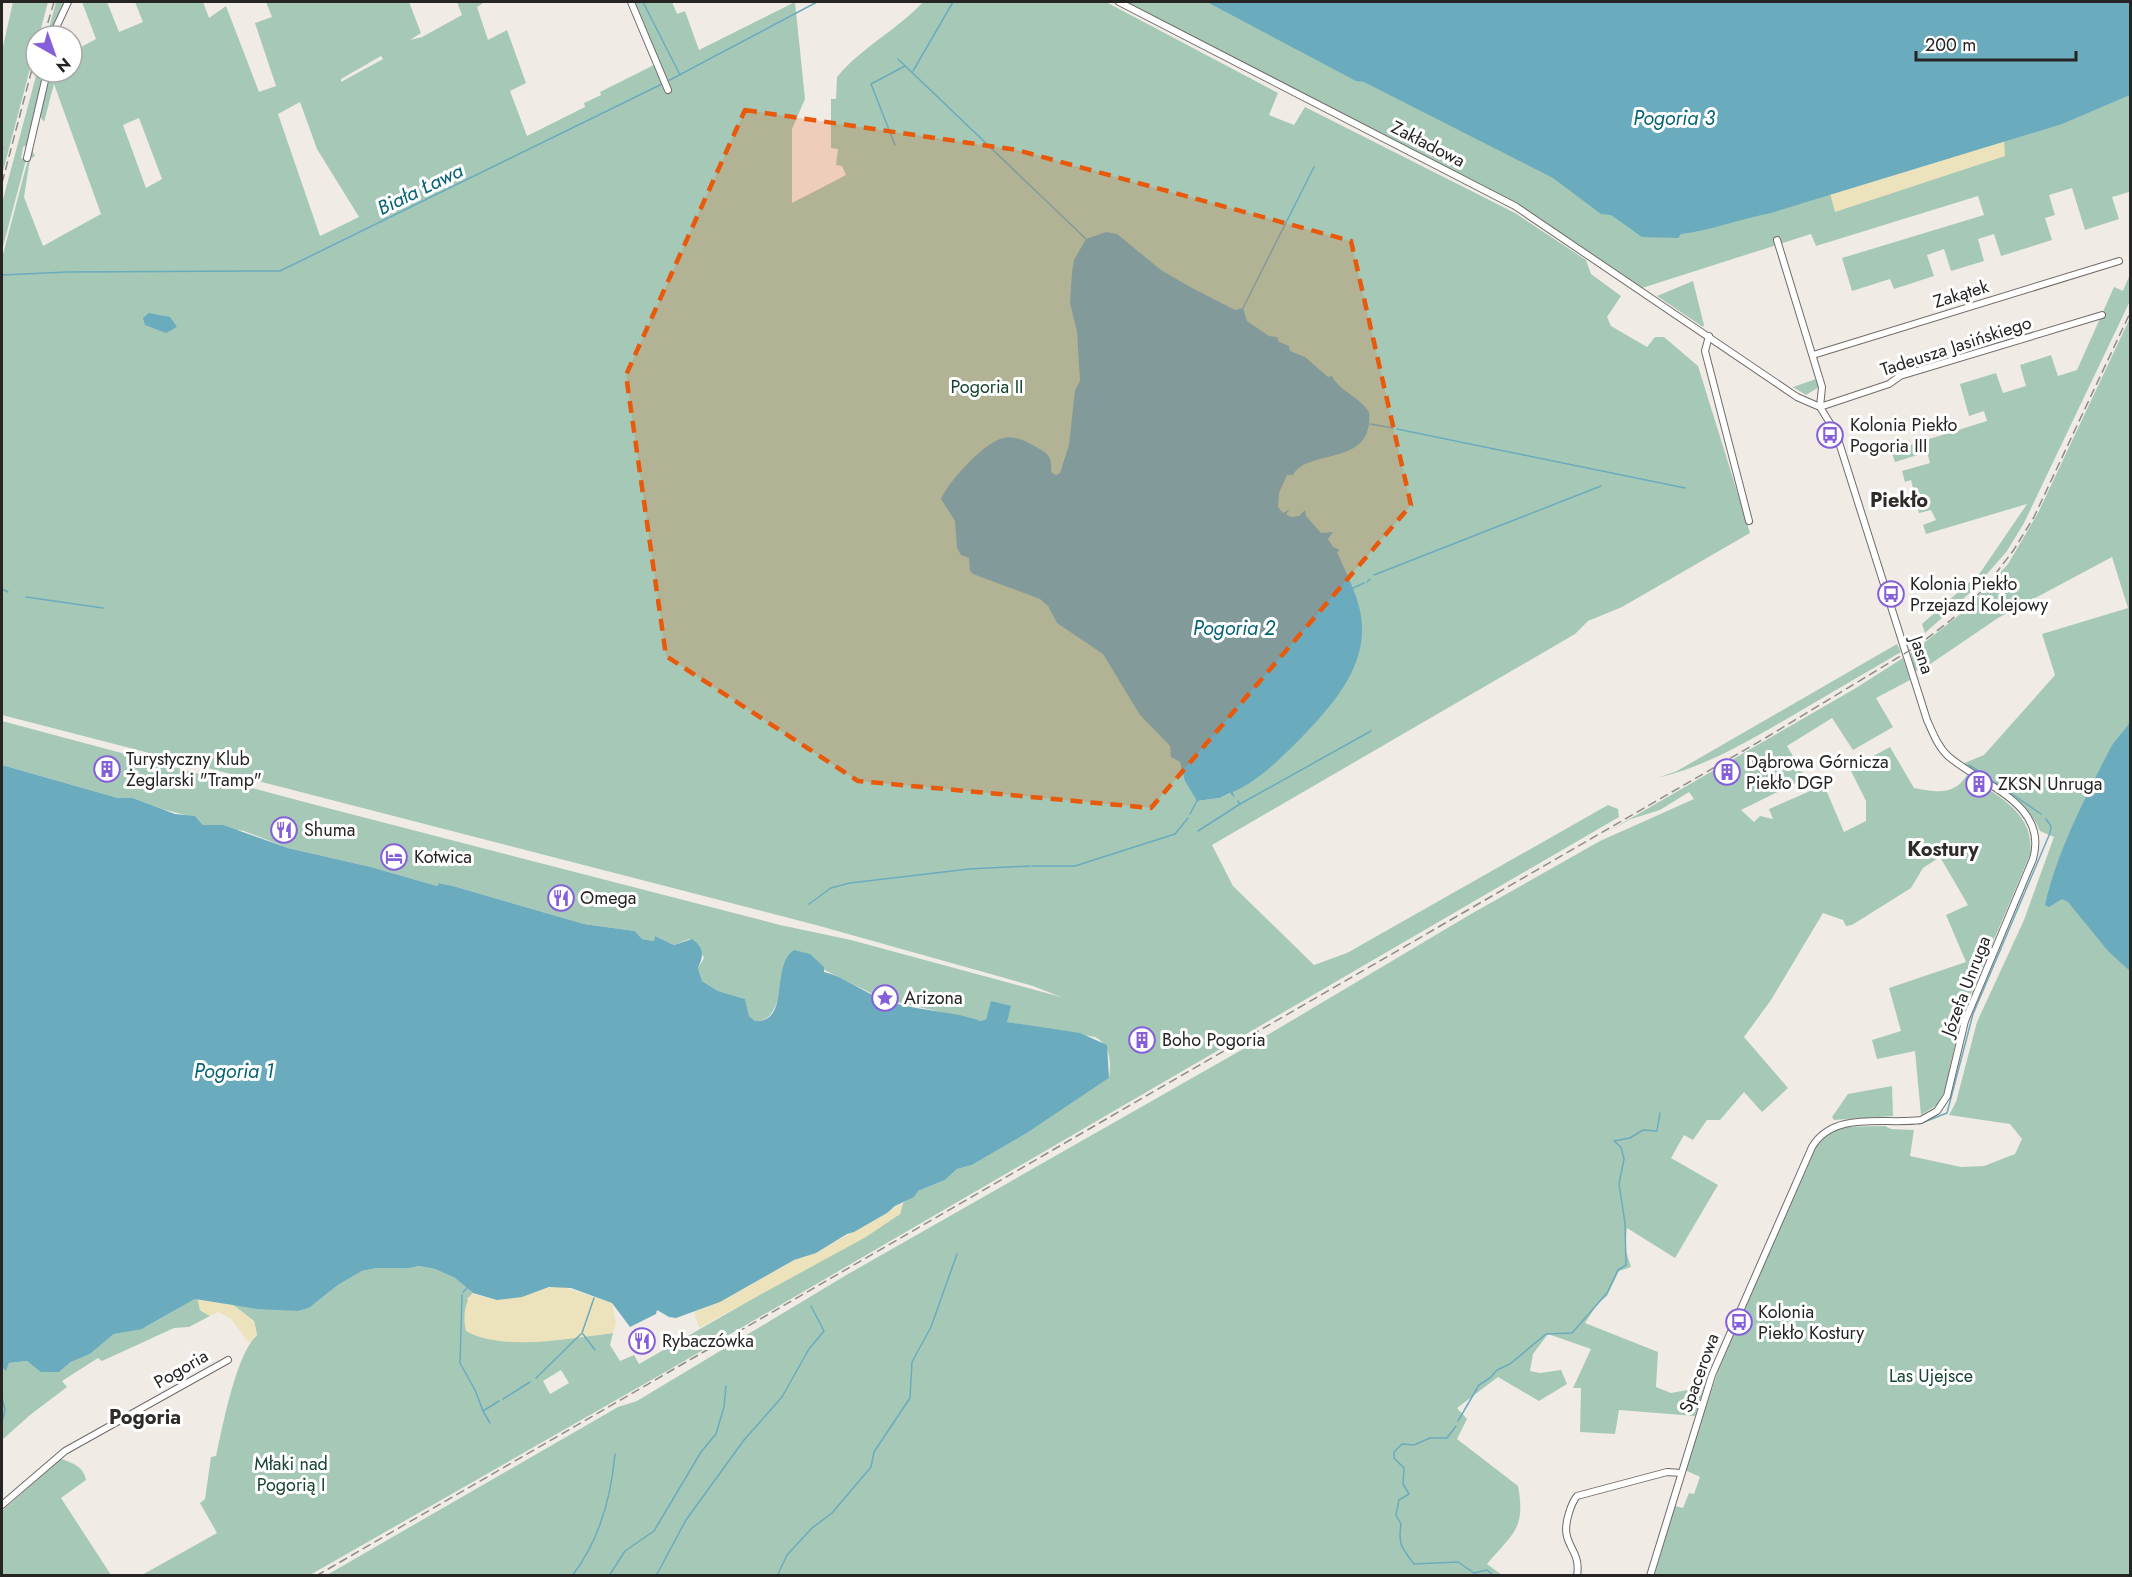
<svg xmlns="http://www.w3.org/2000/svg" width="2132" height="1577" font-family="Jost,sans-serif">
<rect width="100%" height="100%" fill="#f1ebe6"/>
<g fill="#a6c9b7" fill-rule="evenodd">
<path d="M13 2H48L39 36H36V46L2 175V51Z"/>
<path d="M56 2H66L50 36H47Z"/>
<path d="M82 2H107L119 32 143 22 135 2H203L209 18 226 6 259 92 276 86 255 23 272 17 266 2H409L421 33 410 40 422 37 462 15 457 2H485L477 7 488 40 507 30 526 83 510 91 527 136 585 107 584 103 601 95 600 92 654 65 657 72 661 70 634 2H672L677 14 685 11 699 50 795 2 805 99 792 129V203L846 175 842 166 836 165 838 149 831 148V99H836L837 77C862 47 897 30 923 2H1106L1278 93 1269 115 1294 125 1305 107 1515 213 1586 260 1591 274 1621 296 1607 317 1611 326 1647 347 1655 337H1664L1698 366 1750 533 1622 607 1588 621 1575 634 1212 845 1233 886 1314 965 1347 953 1608 805 1618 809 1619 817 667 1371 310 1575H142L217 1533 200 1503 205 1499 211 1457 216 1456C223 1425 236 1354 257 1335L254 1321 233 1305 298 1311 309 1308 338 1285 362 1271 377 1268H410L419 1266 435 1269 455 1278 473 1293 467 1299 554 1340 613 1333 610 1345 620 1361 634 1355 639 1364 900 1214 903 1203 918 1191 945 1180 957 1169 972 1165 1027 1133 1109 1078C1111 1063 1111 1045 1095 1037L1007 1022 991 1002 986 1019 981 1021 883 999 790 953C778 973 784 1023 755 1021L749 1016 745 999 718 991 702 981 698 968 704 958 694 941 689 939 674 945 655 936 654 941 642 939 635 931 584 924 453 886 439 883 437 886 371 867 288 848 244 831 203 825 197 818 162 809 133 798H118L2 765V721L312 804 780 925 851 940 1061 997 1033 986 816 925 2 715V258L31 148 35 156 30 159 24 197 43 246 101 214 54 84 44 122 39 115 49 72H72V52L96 39ZM381 56 383 59 341 82V79ZM300 102 317 149 359 217 320 236 278 114ZM139 118 162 179 146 188 123 125ZM1288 750 1258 777 1233 792 1235 798 1231 793 1220 798 1198 801ZM561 1370 569 1383 550 1394 543 1381Z"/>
<path d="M1124 2H2130V197L2129 192 2112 197 2119 219 2085 230 2072 188 2049 195 2055 215 2045 218 2052 240 2001 256 1994 234 1978 239 1984 261 1951 271 1944 249 1927 255 1934 276 1894 289 1890 279 1852 291 1842 258 1984 215 1978 196 1816 246 1811 234 1642 288 1515 203Z"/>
<path d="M37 72H45L27 145 23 147 21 158 26 160 2 250V203Z"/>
<path d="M2130 274V301L2024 523 2007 551 1973 590 1925 633 1922 624 1980 573 2027 504 1926 534 1923 525 1936 520 1931 510 1919 513 1911 480 1905 482 1902 471 1930 463 1927 452 1895 462 1891 451 1987 421 1984 411 1969 416 1960 384 1996 373 2003 393 2026 386 2020 365 2051 355 2058 376 2077 370 2114 287 2123 291Z"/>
<path d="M1693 281 1704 325 1703 327 1657 296Z"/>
<path d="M2130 318V722L2125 733 2112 746 2079 813 2130 953V1575L1654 1576 1675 1506 1683 1508 1689 1493 1694 1494 1700 1477 1685 1470 1726 1347 1810 1157 1822 1136 1840 1127 1885 1126 1891 1129 1914 1130 1910 1156 1961 1167 1984 1166 2015 1154 2022 1139 2010 1124 1949 1115 1956 1102 1977 1022 2024 920 2054 837 2040 831C2026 798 1991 783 1962 764L1984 755 2055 675 2042 634 2128 608 2112 557 1998 618 1923 669 1915 671 1910 654 1968 608 2008 564 2038 513Z"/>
<path d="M1816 379 1819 387 1806 395 1793 387Z"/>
<path d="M1897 644 1901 652C1864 674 1827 695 1790 717 1747 742 1705 767 1657 778L1677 771Z"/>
<path d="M1903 658 1910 680 1876 698 1893 727 1853 750 1832 718 1787 746 1806 778 1741 810 1754 822 1760 816 1773 819 1769 809 1824 785 1844 832 1866 821V801L1850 769 1890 747 1914 788C1936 792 1954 796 1967 775 1997 796 2036 813 2030 855L1961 1017 1945 1091 1937 1105 1921 1115 1915 1051 1877 1059 1872 1040 1901 1031 1889 988 1966 962 1946 915 1968 905 1940 857 1923 868 1911 888 1852 925 1846 926 1843 920 1823 913 1771 1000 1744 1037 1788 1088 1762 1112 1744 1092 1720 1120H1707L1693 1140 1684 1135 1671 1158 1718 1185 1675 1258 1627 1228 1625 1248 1631 1267 1619 1271 1607 1296 1598 1303 1585 1323 1658 1352 1656 1387 1671 1393 1704 1387 1695 1416 1619 1410 1615 1434 1580 1432 1581 1388H1573L1591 1349 1548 1334 1533 1354 1530 1371 1540 1373 1561 1370 1567 1384 1539 1401 1498 1377 1457 1408 1467 1419 1457 1439 1518 1486C1526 1529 1513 1533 1487 1564L1502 1575 325 1576 618 1407 637 1401 848 1274 1259 1040 1471 914 1600 841 1694 799 1689 792 1660 810 1631 819 1607 832 1856 688Z"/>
<path d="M1892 1086 1893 1116 1834 1120 1832 1117 1848 1094Z"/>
<path d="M195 1299H198L200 1310 210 1316 189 1327 174 1328 102 1361 98 1358 62 1381 67 1387 30 1415 2 1440V1367L6 1370 9 1363 27 1361 44 1372H59L71 1362 90 1354 114 1334 146 1327Z"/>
<path d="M61 1459C73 1463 84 1467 86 1480L61 1498 111 1575H2V1511Z"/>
</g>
<g fill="#ece3bd">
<path d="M2004 140 2005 156 1835 212 1830 193Z"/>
<path d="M903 1203 900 1214 866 1237 699 1328 694 1312 720 1302 794 1260 816 1253Z"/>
<path d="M560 1286 612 1303 616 1323 613 1333C572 1338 503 1352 466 1331 463 1319 464 1302 473 1293 504 1307 529 1289 560 1286Z"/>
<path d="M198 1299 233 1305 254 1321 257 1335 249 1343 231 1319 218 1312 210 1316 200 1310Z"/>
</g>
<g fill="#6babbe">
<path d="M1207 2H2130V95L2062 124 1771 213C1740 219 1712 230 1681 234L1678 238 1642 237 1611 215 1601 214 1553 178 1364 82 1356 81Z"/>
<path d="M1106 232 1117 234 1161 270 1192 288 1235 310 1243 308 1247 321 1269 336 1277 337 1279 342 1289 346 1290 351 1305 357 1328 377 1332 376C1339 391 1360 397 1369 412 1374 468 1309 447 1293 475H1287L1279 493 1278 507 1283 513 1290 509 1286 514 1291 517 1299 516 1305 510 1306 516 1321 533 1333 532 1328 539 1333 547 1340 550 1337 552C1344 569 1353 585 1358 603 1375 658 1336 702 1301 738 1281 758 1260 780 1233 792L1235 798 1230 793 1220 798 1197 801 1185 781 1180 762 1171 757 1170 746 1140 715 1103 654 1057 623 1048 606 1040 599 973 574 970 571 969 558 961 555 957 548 955 521 941 499C949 481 981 446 1000 439 1013 434 1025 441 1036 447 1049 454 1052 457 1051 472L1056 475 1060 473 1069 445 1075 390 1080 381 1077 332 1070 303 1072 272 1074 260 1086 239Z"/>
<path d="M149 313 170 317 177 327 166 333 145 325 143 318Z"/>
<path d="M2130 722V971L2108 951 2068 902 2062 899 2049 907 2045 905C2058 849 2085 798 2111 747 2116 739 2125 730 2130 722Z"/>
<path d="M2 765 118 798H133L175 814 195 816 203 825H223L288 848 371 867 437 886 439 883 453 886 584 924 635 931 642 939 654 941 655 936 674 945 692 939C704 948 704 955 698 968L702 981 718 991 745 999 749 1016 755 1021C791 1023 770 965 794 950L810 954 824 967V972C845 977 863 992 884 1000 915 1011 949 1010 981 1021L986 1019 991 1001 1011 1006 1007 1022 1080 1033 1107 1045 1109 1078 1027 1133 972 1165 957 1169 945 1180 918 1191 914 1197 895 1206 887 1213 854 1232 847 1234 816 1253 794 1260 720 1302 676 1318 669 1317 657 1310 656 1314 630 1327 612 1303 571 1288 549 1287 522 1297 497 1300 473 1293 455 1278 435 1269 419 1266 410 1268H377L362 1271 338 1285 309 1308 298 1311 257 1309 195 1299 142 1329 114 1334 90 1354 71 1362 59 1372H41L27 1361 9 1363 6 1371 2 1367Z"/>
</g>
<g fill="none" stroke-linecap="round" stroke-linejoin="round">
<g stroke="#6babbe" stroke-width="1.5">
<path d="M643 2 680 75"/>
<path d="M898 59 1086 239"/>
<path d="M913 71 953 2"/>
<path d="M666 82 817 2"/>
<path d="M895 145 871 84 905 66"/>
<path d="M2 149 3 148"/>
<path d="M2 275 67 272 280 271 662 84"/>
<path d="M1243 308 1314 167"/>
<path d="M1370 424 1393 428"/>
<path d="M1397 429 1685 488"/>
<path d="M1374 575 1601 486"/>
<path d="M1367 582 1370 579"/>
<path d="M1353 588 1364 583"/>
<path d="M2 589 8 592"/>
<path d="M26 597 103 608"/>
<path d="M1969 765 1988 777"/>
<path d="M1996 783 2041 814"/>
<path d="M1238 801 1240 804 1371 731"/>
<path d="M1190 814 1197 801"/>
<path d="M1198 831 1240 804"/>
<path d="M1032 866H1075L1175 834 1188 818"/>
<path d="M809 904 831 888 850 883 969 869 1030 866"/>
<path d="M1919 1124 1947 1113 1973 1014 2050 833 2051 826 2046 819"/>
<path d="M463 1292 467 1288"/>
<path d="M462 1295 460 1363 475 1390 483 1411"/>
<path d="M583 1334 595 1350"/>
<path d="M536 1378 582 1333 594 1298"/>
<path d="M2 1397 5 1410 2 1422"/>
<path d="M503 1399 530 1382"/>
<path d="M1458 1421 1479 1385 1490 1378 1497 1370 1510 1364 1546 1334 1572 1333 1607 1293 1618 1270 1626 1265 1625 1223 1619 1184 1624 1159 1621 1147 1614 1141 1630 1138 1643 1130 1657 1131 1660 1113"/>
<path d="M490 1423 483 1411 499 1401"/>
<path d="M1456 1426 1447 1438H1430L1414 1445 1402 1444 1394 1452V1458L1404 1468 1403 1484 1409 1494 1399 1500 1396 1515 1401 1524C1398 1544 1401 1547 1414 1564L1458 1562 1474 1573 1487 1570 1494 1576"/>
<path d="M572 1576C600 1540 611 1498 615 1454"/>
<path d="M609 1576 625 1551 654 1531 701 1452 716 1434 724 1407 726 1386"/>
<path d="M656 1576 686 1520 744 1440 782 1397 809 1349 824 1331 811 1306"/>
<path d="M777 1576 787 1555 812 1528 832 1513 871 1467 874 1452 910 1398 912 1362 931 1327 957 1254"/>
</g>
<g stroke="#716b68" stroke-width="8">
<g id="street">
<path d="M631 2 668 90"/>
<path d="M1119 2 1515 206 1797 397 1820 407"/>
<path d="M52 36 68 2"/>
<path d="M27 158 47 72"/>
<path d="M1709 336 1705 351 1749 521"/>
<path d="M1813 355 2119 261"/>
<path d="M1820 407 1889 384 1900 376 2102 315"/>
<path d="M2 1505 65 1451 228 1360"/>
<path d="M1577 1576C1582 1547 1558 1546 1569 1513 1571 1506 1573 1501 1577 1496L1667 1472 1681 1473"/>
<path d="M1650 1576 1712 1375 1812 1147C1834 1110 1885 1125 1921 1120L1937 1111 1947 1096 1965 1021 2033 859C2049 803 1981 785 1948 756 1938 747 1933 733 1927 720L1836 433 1820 407 1822 387 1777 240"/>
</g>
</g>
<use href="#street" stroke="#fff" stroke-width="6"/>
<g stroke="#8f8b87" stroke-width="1.5" stroke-dasharray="9 4.5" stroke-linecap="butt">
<path d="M44 36 54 2"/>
<path d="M2 183 36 54"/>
<path d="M316 1576 1767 737 1917 646 1951 620 1983 590 2013 551 2034 517 2130 313"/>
</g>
</g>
<path fill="#e8590c" fill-opacity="0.2" stroke="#e8590c" stroke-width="4.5" stroke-dasharray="12 8" stroke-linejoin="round" d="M745 110 1017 150 1351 241 1411 505 1151 808 858 781 666 656 626 375Z"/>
<defs>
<g id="bus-ring" transform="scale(1.35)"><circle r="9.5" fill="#fff" stroke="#855fda" stroke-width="1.5"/><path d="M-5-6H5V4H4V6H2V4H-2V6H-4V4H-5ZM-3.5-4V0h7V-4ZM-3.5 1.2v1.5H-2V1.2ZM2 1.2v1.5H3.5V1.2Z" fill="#855fda"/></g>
<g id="building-ring" transform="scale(1.35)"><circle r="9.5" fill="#fff" stroke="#855fda" stroke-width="1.5"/><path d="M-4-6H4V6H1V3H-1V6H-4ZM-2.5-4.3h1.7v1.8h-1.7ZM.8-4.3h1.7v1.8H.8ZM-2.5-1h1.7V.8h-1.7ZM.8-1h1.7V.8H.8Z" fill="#855fda"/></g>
<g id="restaurant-ring" transform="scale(1.35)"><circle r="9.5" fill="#fff" stroke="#855fda" stroke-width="1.5"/><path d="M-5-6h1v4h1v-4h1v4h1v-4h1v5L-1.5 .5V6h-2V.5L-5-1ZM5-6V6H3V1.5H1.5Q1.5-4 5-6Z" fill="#855fda"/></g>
<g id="hotel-ring" transform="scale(1.35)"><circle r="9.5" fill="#fff" stroke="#855fda" stroke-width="1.5"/><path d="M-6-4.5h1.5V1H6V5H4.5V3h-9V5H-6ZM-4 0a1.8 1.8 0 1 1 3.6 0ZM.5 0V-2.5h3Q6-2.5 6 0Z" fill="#855fda"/></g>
<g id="sight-ring" transform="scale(1.35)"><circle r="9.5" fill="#fff" stroke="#855fda" stroke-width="1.5"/><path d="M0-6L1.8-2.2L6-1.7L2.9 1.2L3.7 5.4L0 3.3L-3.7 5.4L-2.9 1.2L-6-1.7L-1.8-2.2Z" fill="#855fda"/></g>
</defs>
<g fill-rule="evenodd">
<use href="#bus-ring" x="1830" y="435"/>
<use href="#bus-ring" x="1891" y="594"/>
<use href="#building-ring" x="107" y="769"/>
<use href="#building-ring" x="1727" y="772"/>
<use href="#building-ring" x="1979" y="784"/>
<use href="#restaurant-ring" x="284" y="830"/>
<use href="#hotel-ring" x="394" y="857"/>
<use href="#restaurant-ring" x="561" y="898"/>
<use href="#sight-ring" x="885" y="998"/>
<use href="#building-ring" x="1142" y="1040"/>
<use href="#bus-ring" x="1739" y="1322"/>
<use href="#restaurant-ring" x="642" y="1341"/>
</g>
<g text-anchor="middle" stroke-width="6" stroke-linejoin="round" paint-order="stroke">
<g font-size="18" fill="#272523" stroke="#fff">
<text transform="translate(1428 144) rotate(27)" y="6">Zakładowa</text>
<text transform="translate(1961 294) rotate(-17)" y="6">Zakątek</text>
<text transform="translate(1956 346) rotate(-18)" y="6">Tadeusza Jasińskiego</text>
<text transform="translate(1922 655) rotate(71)" y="6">Jasna</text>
<text transform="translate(1966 986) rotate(-69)" y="6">Józefa Unruga</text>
<text transform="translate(181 1369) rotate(-30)" y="6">Pogoria</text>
<text transform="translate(1699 1373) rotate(-70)" y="6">Spacerowa</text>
</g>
<g font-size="18" fill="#164431" stroke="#fff">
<text x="987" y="393">Pogoria II</text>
<text x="1931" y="1382">Las Ujejsce</text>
<text x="291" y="1470">Młaki nad<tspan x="291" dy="21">Pogorią I</tspan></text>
</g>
<g font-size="18" fill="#272523" stroke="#fff" text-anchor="start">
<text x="1850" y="431">Kolonia Piekło<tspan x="1850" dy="21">Pogoria III</tspan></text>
<text x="1910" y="590">Kolonia Piekło<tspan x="1910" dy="21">Przejazd Kolejowy</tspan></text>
<text x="126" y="765">Turystyczny Klub<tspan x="126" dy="21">Żeglarski "Tramp"</tspan></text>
<text x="1746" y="768">Dąbrowa Górnicza<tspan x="1746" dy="21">Piekło DGP</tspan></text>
<text x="1998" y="790">ZKSN Unruga</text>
<text x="304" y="836">Shuma</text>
<text x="414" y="863">Kotwica</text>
<text x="580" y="904">Omega</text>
<text x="904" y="1004">Arizona</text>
<text x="1162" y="1046">Boho Pogoria</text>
<text x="1758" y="1318">Kolonia<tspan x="1758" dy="21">Piekło Kostury</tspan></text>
<text x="662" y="1347">Rybaczówka</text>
</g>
<g font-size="20" font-style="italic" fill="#056275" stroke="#fff">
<text x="1674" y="125">Pogoria 3</text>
<text transform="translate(420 189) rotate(-26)" y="7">Biała Ława</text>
<text x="1234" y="635">Pogoria 2</text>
<text x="234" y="1078">Pogoria 1</text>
</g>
<g font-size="20" font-weight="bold" fill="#2f2b28" stroke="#fff">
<text x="1899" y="507">Piekło</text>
<text x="1943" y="856">Kostury</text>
<text x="145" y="1424">Pogoria</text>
</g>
</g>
<rect width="2132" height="1577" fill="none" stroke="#272523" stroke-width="6"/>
<g transform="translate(54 54) rotate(140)"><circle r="28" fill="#ffffff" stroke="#a9a8a7" stroke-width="1.5"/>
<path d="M0-4.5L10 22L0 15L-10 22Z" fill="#855fda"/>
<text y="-9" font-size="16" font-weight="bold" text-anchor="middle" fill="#272523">N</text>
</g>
<path d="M1916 51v9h160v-9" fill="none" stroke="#272523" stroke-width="3"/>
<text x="1925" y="51" font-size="18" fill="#272523" stroke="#ffffff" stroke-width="4.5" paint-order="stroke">200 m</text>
</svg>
